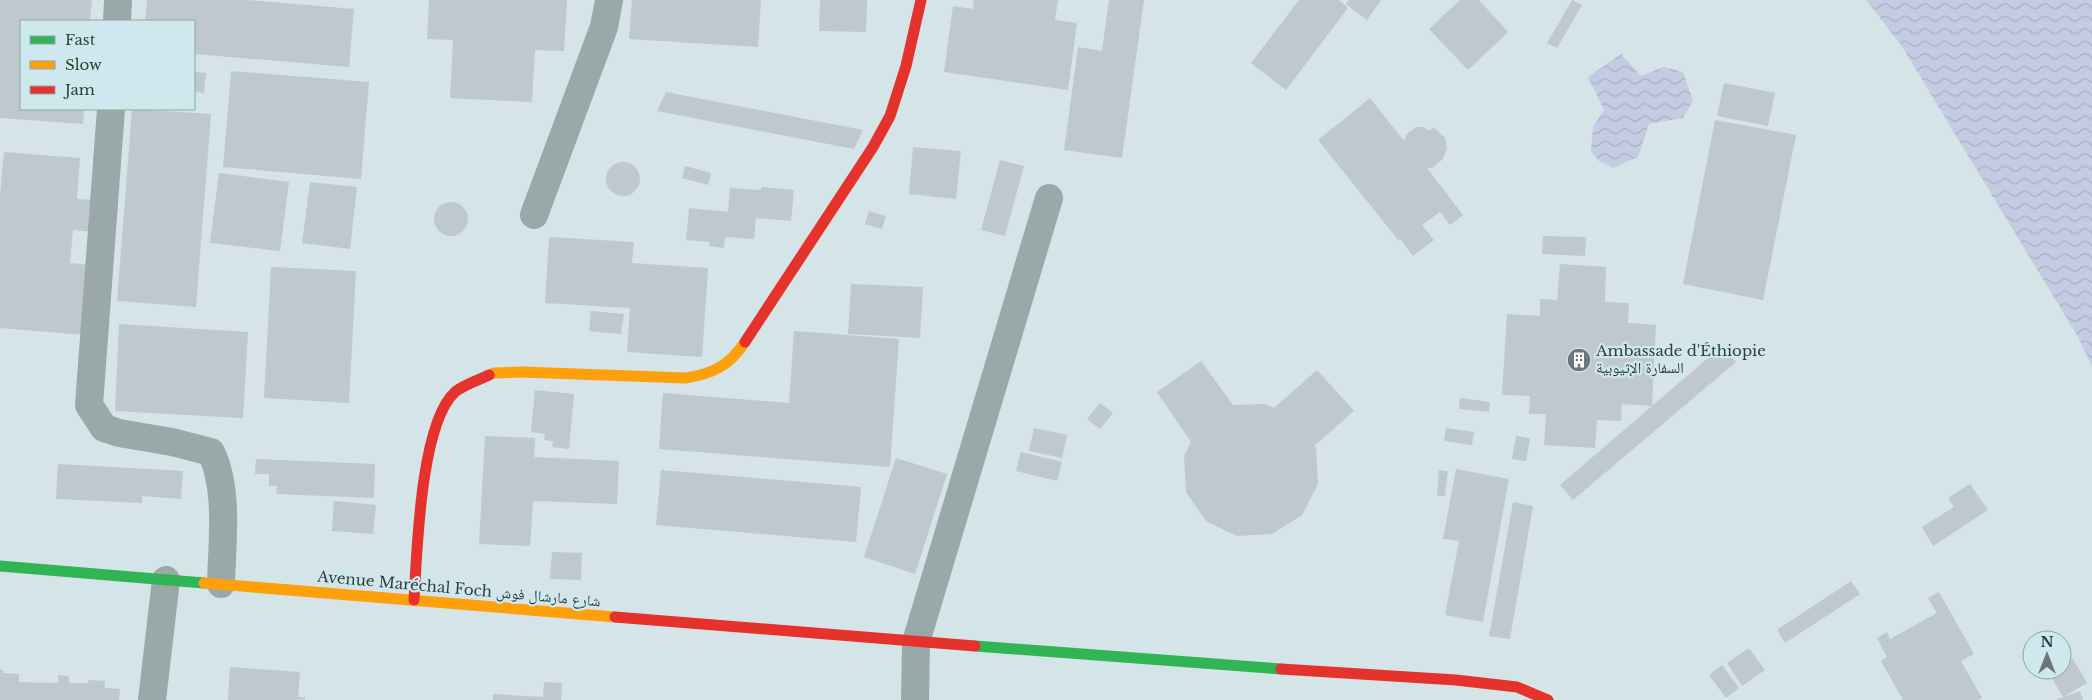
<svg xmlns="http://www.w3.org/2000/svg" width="2092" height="700" font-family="'Libre Baskerville','Noto Naskh Arabic',serif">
<defs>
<pattern id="water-waves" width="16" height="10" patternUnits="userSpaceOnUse" patternTransform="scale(1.25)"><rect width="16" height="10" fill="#c4cce3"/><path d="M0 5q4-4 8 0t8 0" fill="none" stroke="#a9b0c4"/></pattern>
</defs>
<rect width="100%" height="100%" fill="#d5e4e7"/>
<g fill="url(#water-waves)">
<path d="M1866 0H2092V367L2078 337 1901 45Z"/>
<path d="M1621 54 1641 76 1664 67 1683 72 1693 101 1683 118 1649 124 1638 157 1613 168 1599 161 1591 151 1593 127 1604 110 1588 77Z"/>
</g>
<g fill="#bec8cd">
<path d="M0 0H92L90 21H21V109H84L83 124 0 118Z"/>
<path d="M147 0H247L354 9 349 67 194 54V21H145Z"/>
<path d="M429 0H567L564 51 535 50 532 102 450 98 453 40 427 39Z"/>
<path d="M632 0H761L758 47 629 39Z"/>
<path d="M820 0H867L866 32 819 31Z"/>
<path d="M974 0H1058L1055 20 1077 23 1068 90 944 72 953 6 973 9Z"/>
<path d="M1109 0H1144L1122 158 1064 150 1078 47 1102 51Z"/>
<path d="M1299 0H1339L1348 8 1286 90 1251 63Z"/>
<path d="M1349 0H1381L1367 20 1346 4Z"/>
<path d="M1460 0H1479L1508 32 1468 70 1429 29Z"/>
<path d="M1572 0 1582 5 1557 48 1547 43Z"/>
<path d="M231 71 369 82 361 179 223 167Z"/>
<path d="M194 72 206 73 204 93 194 92Z"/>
<path d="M1724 83 1775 93 1768 126 1717 116Z"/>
<path d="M666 92 863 130 854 149 657 111Z"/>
<path d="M1370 98 1404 141 1407 134 1416 127H1424L1429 131 1434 127 1445 138 1447 149 1443 159 1432 168H1427L1463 215 1450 225 1440 212 1422 225 1434 240 1413 256 1400 239 1399 241 1318 140Z"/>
<path d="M132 109 211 114 196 307 117 301Z"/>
<path d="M1715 120 1796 135 1763 300 1683 284Z"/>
<path d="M913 147 961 151 956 199 909 194Z"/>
<path d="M4 152 80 158 77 199 97 200 94 232 73 230 70 263 91 265 85 335 0 328V195Z"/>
<path d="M1000 160 1024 166 1005 236 981 230Z"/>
<circle cx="623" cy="179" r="17"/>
<path d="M685 166 711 173 708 185 682 178Z"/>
<path d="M219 173 289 182 280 251 210 243Z"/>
<path d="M310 182 357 187 350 249 302 243Z"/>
<path d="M761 187 794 190 791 221 756 218 754 239 725 237 724 248 709 246 710 242 686 240 689 208 728 212 730 188 761 190Z"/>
<circle cx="451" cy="219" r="17"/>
<path d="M869 211 886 216 882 229 865 224Z"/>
<path d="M1543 236 1586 237 1585 256 1542 254Z"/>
<path d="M549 237 634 242 632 263 708 268 702 357 627 352 630 308 545 303Z"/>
<path d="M1560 264 1606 267 1605 302 1629 303 1628 323 1656 325 1652 406 1622 404 1621 421 1597 420 1595 448 1544 445 1546 414H1529L1530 396 1502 395 1507 314 1540 316V299L1557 300Z"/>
<path d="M271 267 356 271 349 403 264 398Z"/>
<path d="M851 284 923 287 920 338 848 334Z"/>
<path d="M591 311 624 314 621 334 589 331Z"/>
<path d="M119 324 248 332 243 418 115 411Z"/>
<path d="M794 331 899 339 890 467 659 449 663 393 789 403Z"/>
<path d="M1722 346 1736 362 1573 500 1560 485Z"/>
<path d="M1201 361 1233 405 1265 404 1274 408 1317 370 1354 411 1314 446 1316 448 1318 484 1302 515 1272 534 1237 536 1206 521 1186 492 1184 456 1191 442 1157 392Z"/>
<path d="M535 390 574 394 569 449 552 447 553 441 544 440 545 434 531 432Z"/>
<path d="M1460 398 1490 402 1489 412 1459 409Z"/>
<path d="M1100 403 1113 413 1100 429 1087 419Z"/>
<path d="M1034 428 1067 435 1062 458 1029 451Z"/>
<path d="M1446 428 1474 432 1472 445 1444 441Z"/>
<path d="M485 436 535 438 534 457 619 461 617 504 533 501 530 546 479 544Z"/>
<path d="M1516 436 1530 438 1526 461 1512 459Z"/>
<path d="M1021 452 1062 462 1057 481 1016 471Z"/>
<path d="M896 458 947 474 915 574 864 557Z"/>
<path d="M256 459 375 464 374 498 276 494 277 486H269V474H255Z"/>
<path d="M58 464 183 471 181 499 142 496V503L56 499Z"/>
<path d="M1456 469 1509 479 1483 622 1445 615 1459 541 1443 539Z"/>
<path d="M661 470 861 487 856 542 656 525Z"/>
<path d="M1439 470 1448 471 1445 496H1437Z"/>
<path d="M1970 484 1988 510 1933 546 1922 527 1954 507 1948 498Z"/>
<path d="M334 501 376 505 373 534 332 531Z"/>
<path d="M1513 502 1533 506 1510 639 1489 636Z"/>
<path d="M552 552 582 553 581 580 550 579Z"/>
<path d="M1851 581 1860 594 1785 643 1777 630Z"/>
<path d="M1939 592 1974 654 1961 661 1982 698 1978 700H1903L1881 661 1887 657 1877 638 1887 632 1890 639 1937 613 1928 598Z"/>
<path d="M1749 648 1765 670 1742 686 1727 663Z"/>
<path d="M2073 659 2087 683 2063 697 2049 673 2053 670H2062V665Z"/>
<path d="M1722 665 1739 688 1726 698 1709 675Z"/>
<path d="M230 667 300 672 298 697H305V700H228Z"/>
<path d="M0 670H3V673L19 674V682L58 683V675L69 676V683H88V680L105 681V688L120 689 119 700H0Z"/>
<path d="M544 682 562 683 561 700H493V694L543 697Z"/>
<path d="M2080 691 2083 700H2056Z"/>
</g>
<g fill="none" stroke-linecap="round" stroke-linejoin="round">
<g stroke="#9aa8a7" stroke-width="28">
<path d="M117 21 118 0"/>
<path d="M111 109 89 405 104 428 119 433 172 442 211 452C229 489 222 543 221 584"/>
<path d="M534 215 604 27 609 0"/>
<path d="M152 700 166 580"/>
<path d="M915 700 916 642 1049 198"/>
</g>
<g stroke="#30b455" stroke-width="11">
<path d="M0 566 204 583"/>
<path d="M975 646 1281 669"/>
</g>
<g stroke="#ff9f0a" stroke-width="11">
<path d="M489 375 494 373 522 372 685 378C713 374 730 365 745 342"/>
<path d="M204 583 615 617"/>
</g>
<g stroke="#e5322d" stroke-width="11">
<path d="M745 342 873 147 890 116 906 66 921 0"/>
<path d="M414 600C417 553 420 424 455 392 463 385 479 380 489 375"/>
<path d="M615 617 975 646"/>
<path d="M1281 669 1456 680 1517 687 1548 700"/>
</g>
</g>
<defs>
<g id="building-disc" transform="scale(1.25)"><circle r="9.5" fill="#6b777a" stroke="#cee9ee"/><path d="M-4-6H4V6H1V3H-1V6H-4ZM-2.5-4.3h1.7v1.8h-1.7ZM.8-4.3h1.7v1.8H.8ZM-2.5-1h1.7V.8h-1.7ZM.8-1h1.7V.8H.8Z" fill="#fff"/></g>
</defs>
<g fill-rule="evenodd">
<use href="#building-disc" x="1579" y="360"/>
</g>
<g text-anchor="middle" stroke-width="4.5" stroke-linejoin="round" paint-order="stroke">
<g font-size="15" fill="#323c3f" stroke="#cee9ee" text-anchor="start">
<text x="1596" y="356">Ambassade d'Éthiopie<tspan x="1596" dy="17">السفارة الإثيوبية</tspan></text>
</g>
<g font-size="15" fill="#323c3f" stroke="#cee9ee">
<text transform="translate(459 589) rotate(5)" y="5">Avenue Maréchal Foch شارع مارشال فوش</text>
</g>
</g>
<rect x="20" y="20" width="175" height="90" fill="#cee9ee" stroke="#90a4a8"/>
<rect x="30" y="36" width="25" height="8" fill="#30b455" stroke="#90a4a8"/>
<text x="65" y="45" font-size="15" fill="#323c3f">Fast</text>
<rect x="30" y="61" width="25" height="8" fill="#ff9f0a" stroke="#90a4a8"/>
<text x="65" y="70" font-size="15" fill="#323c3f">Slow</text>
<rect x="30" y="86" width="25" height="8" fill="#e5322d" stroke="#90a4a8"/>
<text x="65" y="95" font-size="15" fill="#323c3f">Jam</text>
<g transform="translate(2047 655)"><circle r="24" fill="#cee9ee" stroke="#90a4a8"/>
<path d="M0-4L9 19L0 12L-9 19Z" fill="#6b777a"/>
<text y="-8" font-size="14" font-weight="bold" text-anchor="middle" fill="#323c3f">N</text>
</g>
</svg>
